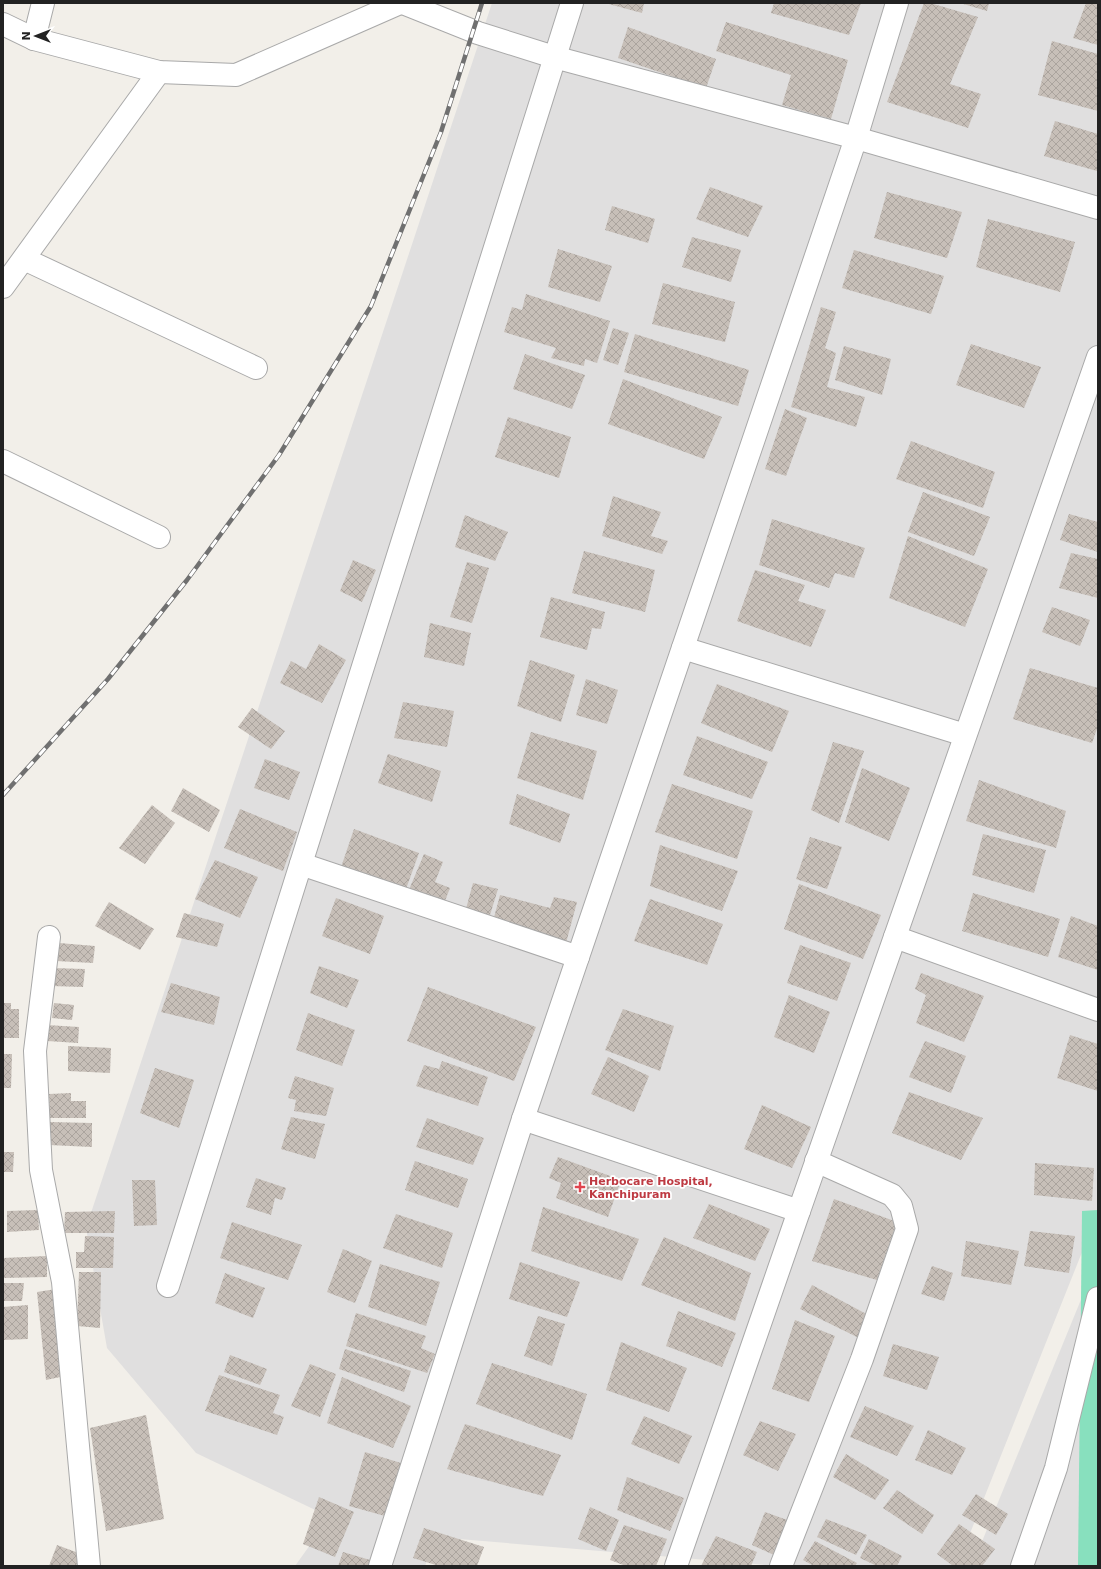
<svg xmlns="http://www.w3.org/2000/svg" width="1101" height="1569" font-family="'DejaVu Sans',sans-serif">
<defs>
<pattern id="building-cross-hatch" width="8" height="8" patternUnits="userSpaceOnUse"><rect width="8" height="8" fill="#c7bfb8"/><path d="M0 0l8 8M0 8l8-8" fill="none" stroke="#aba49e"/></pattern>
</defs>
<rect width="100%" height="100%" fill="#f2efe9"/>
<g fill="#e0dfdf">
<path d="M492 3H1098V1212L957 1566H778L435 1537 425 1566H295L330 1517 196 1453 107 1348 86 1228Z"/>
<path d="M1098 1258V1566H972Z"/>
</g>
<path fill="#88e0be" d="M1098 1210V1566H1078L1082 1211Z"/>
<g fill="url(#building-cross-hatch)">
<path d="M605 3H644L642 13Z"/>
<path d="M774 3H861L849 35 771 13Z"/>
<path d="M924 3H930L978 17 950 84 981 94 968 128 887 102Z"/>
<path d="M960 3H989L987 11Z"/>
<path d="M1086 3H1098V45L1073 38Z"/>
<path d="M726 22 848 60 831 119 782 105 791 75 716 51Z"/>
<path d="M628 27 716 59 706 88 618 58Z"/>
<path d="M1052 41 1098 54V111L1038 95Z"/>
<path d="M1055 121 1098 134 1097 171 1044 156Z"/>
<path d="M710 187 763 206 748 237 696 219Z"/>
<path d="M887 192 962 212 947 258 874 238Z"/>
<path d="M612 206 655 219 648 243 605 230Z"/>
<path d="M988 219 1075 242 1060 292 976 267Z"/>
<path d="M692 237 741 250 731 282 682 267Z"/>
<path d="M558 249 612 266 600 302 548 287Z"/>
<path d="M854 250 944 276 931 314 842 288Z"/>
<path d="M663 283 735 302 725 342 652 324Z"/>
<path d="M526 294 610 321 597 363 585 359 584 366 551 358 556 348 504 332 512 307 522 310Z"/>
<path d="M821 307 836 312 825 348 836 353 827 387 865 397 856 427 791 407Z"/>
<path d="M613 328 629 333 618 365 603 360Z"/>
<path d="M635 334 749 370 738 406 624 372Z"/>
<path d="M971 344 1041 367 1024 408 956 385Z"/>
<path d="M844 346 891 359 882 395 835 380Z"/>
<path d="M525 354 585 375 572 409 513 389Z"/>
<path d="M623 379 722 417 704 459 608 424Z"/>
<path d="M785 409 807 418 786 476 765 469Z"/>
<path d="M508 417 571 437 559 478 495 457Z"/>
<path d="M911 441 995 472 983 508 896 479Z"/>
<path d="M923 492 990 517 974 556 908 532Z"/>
<path d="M613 496 661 512 651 536 668 541 662 554 602 536Z"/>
<path d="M1069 514 1098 522V552L1060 540Z"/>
<path d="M465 515 508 532 495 561 455 547Z"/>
<path d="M772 519 865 548 854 578 835 573 829 588 759 565Z"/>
<path d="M908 536 988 569 965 627 889 598Z"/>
<path d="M584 551 655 570 645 612 572 593Z"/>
<path d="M1071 553 1098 559V598L1059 588Z"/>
<path d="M353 560 376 570 362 602 340 591Z"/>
<path d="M467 562 489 568 472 623 450 617Z"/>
<path d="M755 570 805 585 798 601 826 610 811 647 737 621Z"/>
<path d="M551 597 605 612 601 629 592 628 587 650 540 637Z"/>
<path d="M1052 607 1090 620 1080 646 1042 632Z"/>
<path d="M430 623 471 633 464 666 424 657Z"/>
<path d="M319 644 346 660 322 703 280 683 291 661 306 669Z"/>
<path d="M530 660 575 675 561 722 517 706Z"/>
<path d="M1030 668 1098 688V726L1092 743 1013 719Z"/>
<path d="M586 679 618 690 607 724 576 715Z"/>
<path d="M717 684 789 711 772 752 701 723Z"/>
<path d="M403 702 454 711 447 747 394 738Z"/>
<path d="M252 708 285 731 271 749 238 727Z"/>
<path d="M531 732 597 751 583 800 517 778Z"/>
<path d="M697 736 768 762 752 799 683 775Z"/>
<path d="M833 742 864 751 839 823 811 810Z"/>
<path d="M388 754 441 771 432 802 378 783Z"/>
<path d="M265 759 300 772 289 800 254 788Z"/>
<path d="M862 768 910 788 889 841 845 822Z"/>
<path d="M979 780 1066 811 1056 848 966 821Z"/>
<path d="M672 784 753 811 737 859 655 832Z"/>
<path d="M183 788 220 810 209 832 171 811Z"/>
<path d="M517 794 570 814 560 843 509 824Z"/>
<path d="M152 805 175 823 145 864 119 848Z"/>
<path d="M240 809 297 832 283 871 224 848Z"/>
<path d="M354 829 419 853 406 889 335 885Z"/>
<path d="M983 834 1046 850 1034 893 972 875Z"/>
<path d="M810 837 842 847 827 889 796 879Z"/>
<path d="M660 845 738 871 722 911 650 886Z"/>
<path d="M424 854 443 862 435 882 450 888 438 919 403 904Z"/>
<path d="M215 860 258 877 240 918 195 899Z"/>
<path d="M473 883 498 889 486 928 463 920Z"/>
<path d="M799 884 881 915 863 959 784 929Z"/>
<path d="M973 893 1060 919 1048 957 962 931Z"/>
<path d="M500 895 550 908 554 897 577 902 562 958 489 936Z"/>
<path d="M336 898 384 916 370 954 322 936Z"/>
<path d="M650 899 723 924 707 965 634 941Z"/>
<path d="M109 902 154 929 140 950 95 926Z"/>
<path d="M184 913 224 924 217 947 176 937Z"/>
<path d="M1071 916 1098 926V970L1058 957Z"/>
<path d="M59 943 95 946 93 963 56 961Z"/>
<path d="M800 945 851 963 837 1001 787 983Z"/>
<path d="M319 966 359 980 347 1008 310 993Z"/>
<path d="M52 968 85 969 83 987 51 986Z"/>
<path d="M921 973 984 996 964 1042 916 1023 926 995 915 989Z"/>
<path d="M171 983 220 997 214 1025 161 1012Z"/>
<path d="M428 987 536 1027 514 1081 407 1041Z"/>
<path d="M789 995 830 1012 814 1053 774 1037Z"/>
<path d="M3 1003H11V1009H19V1038H3Z"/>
<path d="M54 1003 74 1005 72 1020 52 1018Z"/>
<path d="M623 1009 674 1026 660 1071 605 1050Z"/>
<path d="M308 1013 355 1030 342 1066 296 1050Z"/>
<path d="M47 1025 79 1027 78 1043 47 1041Z"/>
<path d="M1070 1035 1098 1044V1091L1057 1078Z"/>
<path d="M925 1041 966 1056 951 1093 909 1077Z"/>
<path d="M68 1046 111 1048 110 1073 68 1071Z"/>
<path d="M3 1054H12L11 1088H3Z"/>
<path d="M608 1057 649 1076 634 1112 591 1094Z"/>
<path d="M442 1061 488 1077 478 1106 416 1086 424 1065 439 1069Z"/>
<path d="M155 1068 194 1080 179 1128 140 1113Z"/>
<path d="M295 1076 334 1088 326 1116 294 1111 296 1100 288 1098Z"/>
<path d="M909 1092 983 1118 961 1160 892 1133Z"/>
<path d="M71 1093V1101H86V1118H50L49 1094Z"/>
<path d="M762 1105 811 1127 792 1168 744 1149Z"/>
<path d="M291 1117 325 1124 315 1159 281 1149Z"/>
<path d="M427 1118 484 1138 473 1165 416 1147Z"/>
<path d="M50 1122 92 1123V1147L49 1145Z"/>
<path d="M3 1152H14L13 1172H3Z"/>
<path d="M558 1157 621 1180 608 1217 556 1198 561 1183 549 1178Z"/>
<path d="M415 1161 468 1179 458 1208 405 1190Z"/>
<path d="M1035 1163 1094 1168 1092 1201 1034 1195Z"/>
<path d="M256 1178 286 1188 282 1200 275 1198 271 1215 246 1207Z"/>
<path d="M132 1180H155L157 1225 134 1226Z"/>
<path d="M834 1199 897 1222 877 1280 812 1261Z"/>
<path d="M709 1204 770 1229 755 1261 693 1238Z"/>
<path d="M543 1207 639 1239 622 1281 531 1251Z"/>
<path d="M38 1210 39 1230 7 1232V1211Z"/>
<path d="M115 1211 114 1233H64L65 1212Z"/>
<path d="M396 1214 453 1233 442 1268 383 1248Z"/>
<path d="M232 1222 302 1245 288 1280 220 1258Z"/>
<path d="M1030 1231 1075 1236 1069 1273 1024 1266Z"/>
<path d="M85 1236 114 1237 113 1268H76V1252H84Z"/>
<path d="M664 1237 751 1273 735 1321 641 1285Z"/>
<path d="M966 1241 1019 1251 1011 1285 961 1276Z"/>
<path d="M343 1249 372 1261 355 1303 327 1292Z"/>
<path d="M47 1256V1277L3 1278V1258Z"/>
<path d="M520 1262 580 1282 567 1317 509 1299Z"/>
<path d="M380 1264 440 1282 426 1326 368 1307Z"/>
<path d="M932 1266 953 1273 944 1301 921 1294Z"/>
<path d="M79 1272H101L100 1328 77 1326Z"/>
<path d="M225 1273 265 1288 253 1318 215 1303Z"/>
<path d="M3 1283H24L22 1301H3Z"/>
<path d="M812 1285 872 1317 861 1339 800 1309Z"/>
<path d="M56 1289 65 1376 46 1380 37 1292Z"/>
<path d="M28 1305V1339L3 1340V1307Z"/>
<path d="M678 1311 736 1333 722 1367 666 1346Z"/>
<path d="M356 1313 426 1336 421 1348 435 1354 427 1373 346 1346Z"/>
<path d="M538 1316 565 1324 552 1366 524 1356Z"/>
<path d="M795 1320 835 1336 809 1402 772 1389Z"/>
<path d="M621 1342 687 1368 669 1412 606 1390Z"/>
<path d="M893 1344 939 1357 927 1390 883 1376Z"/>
<path d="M345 1349 411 1371 404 1392 339 1369Z"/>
<path d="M230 1355 267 1369 260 1385 224 1372Z"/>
<path d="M492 1363 587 1394 572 1440 476 1404Z"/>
<path d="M310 1364 336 1374 320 1417 291 1406Z"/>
<path d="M219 1375 280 1395 273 1413 284 1417 277 1435 205 1411Z"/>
<path d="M342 1377 411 1406 393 1448 327 1423Z"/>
<path d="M865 1406 914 1426 897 1456 850 1437Z"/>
<path d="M146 1415 164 1519 106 1531 90 1428Z"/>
<path d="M644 1416 692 1436 679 1464 631 1444Z"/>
<path d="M760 1421 796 1434 778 1471 743 1455Z"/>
<path d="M465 1424 561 1455 543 1496 447 1469Z"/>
<path d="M928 1430 966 1448 952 1475 915 1460Z"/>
<path d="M365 1452 401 1463 385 1516 349 1506Z"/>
<path d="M846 1454 889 1480 875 1500 833 1477Z"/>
<path d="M627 1477 684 1498 670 1531 617 1510Z"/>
<path d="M897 1490 934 1515 922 1534 883 1508Z"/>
<path d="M976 1494 1008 1514 996 1535 962 1515Z"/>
<path d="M319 1497 354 1512 335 1557 303 1544Z"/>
<path d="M590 1507 619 1520 606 1551 578 1539Z"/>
<path d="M765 1512 790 1521 774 1555 752 1545Z"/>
<path d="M826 1519 867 1535 856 1555 817 1537Z"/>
<path d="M959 1524 995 1549 982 1566H953L937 1554Z"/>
<path d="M624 1525 667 1539 656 1566H626L610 1560Z"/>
<path d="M424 1528 484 1547 477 1566H439L413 1558Z"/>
<path d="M716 1536 757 1552 751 1566H701Z"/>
<path d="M869 1539 902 1556 897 1566H877L860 1558Z"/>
<path d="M815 1541 857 1563 855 1566H814L803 1560Z"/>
<path d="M57 1545 81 1554 76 1566H49Z"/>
<path d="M343 1552 370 1560 368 1566H338Z"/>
</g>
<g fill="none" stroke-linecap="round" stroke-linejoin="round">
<g stroke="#a9a9a9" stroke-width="24">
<g id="minor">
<path d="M403 3 478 33 554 57 856 138 1098 208"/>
<path d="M3 24 34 39 159 72 236 75 400 3"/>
<path d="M34 39 43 3"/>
<path d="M24 259 256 368"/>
<path d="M3 287 159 72"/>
<path d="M3 461 159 537"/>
<path d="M683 648 965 735"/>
<path d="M301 864 578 957"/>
<path d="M49 937 35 1051 41 1170 63 1282 89 1566"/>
<path d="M895 937 1098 1010"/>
<path d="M523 1119 799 1211 1098 357"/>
<path d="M168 1286 572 3"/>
<path d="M380 1566 523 1119 856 138 897 3"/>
<path d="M676 1566 799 1211"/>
<path d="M781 1566 862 1359 907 1229 901 1206 892 1195 816 1161"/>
<path d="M1022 1566 1056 1468 1098 1298"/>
</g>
</g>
<use href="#minor" stroke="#fff" stroke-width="22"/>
<g stroke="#707070" stroke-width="4.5">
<path id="rail" d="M3 795 108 679 187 580 279 455 371 306 441 132 482 3"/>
</g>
<use href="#rail" stroke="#fff" stroke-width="3" stroke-dasharray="9" stroke-linecap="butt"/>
</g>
<path fill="#e0444e" stroke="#fff" stroke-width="1.5" d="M578 1181h4v4h4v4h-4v4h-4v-4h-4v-4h4z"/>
<g text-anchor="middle" stroke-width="3.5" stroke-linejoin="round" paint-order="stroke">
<g font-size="11" font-weight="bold" fill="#be3a42" stroke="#fff" text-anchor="start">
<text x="589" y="1185">Herbocare Hospital,<tspan x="589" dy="13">Kanchipuram</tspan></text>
</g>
</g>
<rect width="1101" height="1569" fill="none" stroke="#222222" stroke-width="8"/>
<g transform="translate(36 36) rotate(270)" stroke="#ffffff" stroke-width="3" paint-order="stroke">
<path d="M0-3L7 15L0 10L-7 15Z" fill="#222222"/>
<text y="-6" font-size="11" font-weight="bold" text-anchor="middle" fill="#222222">N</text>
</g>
</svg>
